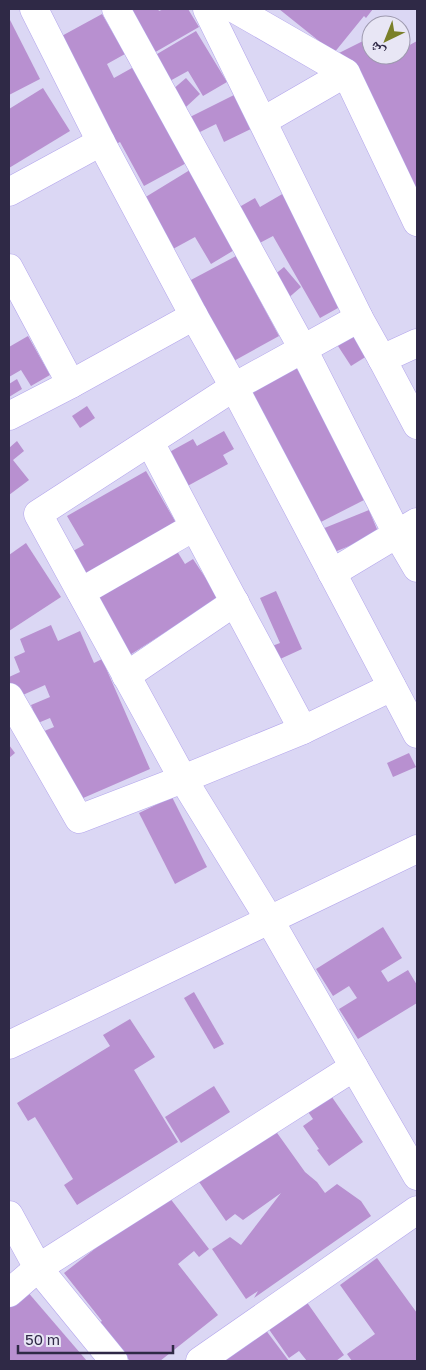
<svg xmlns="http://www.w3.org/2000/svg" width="426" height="1370" font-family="'Golos Text','Noto Naskh Arabic',sans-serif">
<rect width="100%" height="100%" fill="#dbd7f4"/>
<g fill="#b890d0">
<path d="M126 9H158L159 11 164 9H188L199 27 152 54Z"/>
<path d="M279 9H373L366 18 364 16 334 53Z"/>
<path d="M102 14 125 54 107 64 114 78 139 64 192 160 144 186 120 142 116 144 58 38Z"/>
<path d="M9 18 40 79 9 95Z"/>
<path d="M393 18 396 25H379Z"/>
<path d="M196 31 227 82 203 96 188 71 168 82 152 57Z"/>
<path d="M401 35 406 47 417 41V209L339 53 371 37V55H401Z"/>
<path d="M186 78 200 94 186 107 172 90Z"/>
<path d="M43 88 70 131 9 168V109Z"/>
<path d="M238 93 255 127 224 142 216 124 192 136 184 120Z"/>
<path d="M198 165 236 249 211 264 195 237 173 249 144 198Z"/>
<path d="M284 193 347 303 320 318 273 236 254 246 234 210 255 198 260 207Z"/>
<path d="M236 256 279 336 232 362 189 281Z"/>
<path d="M284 267 301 287 286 300 268 280Z"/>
<path d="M359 328 375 351 351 366 336 343Z"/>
<path d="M28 336 50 375 31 386 21 370 9 377V347Z"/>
<path d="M295 359 368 498 315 525 246 393Z"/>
<path d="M17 379 22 389 9 397V384Z"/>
<path d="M87 406 95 418 80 428 72 416Z"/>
<path d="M224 431 234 449 223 455 228 464 182 489 164 455 193 439 197 446Z"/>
<path d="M17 441 24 451 13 460 29 480 9 495V448Z"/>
<path d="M146 471 179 528 89 580 73 551 84 545 67 516Z"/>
<path d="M369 510 379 534 332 553 322 529Z"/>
<path d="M26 543 61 597 9 631V555Z"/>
<path d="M175 548 185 564 193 559 219 598 122 660 101 627 112 620 97 598Z"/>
<path d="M276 591 302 649 278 660 272 646 280 643 260 598Z"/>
<path d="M51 625 58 641 80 631 94 663 102 659 150 769 74 802 37 734 54 727 50 718 38 723 31 705 50 697 45 685 14 699 9 688V677L20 672 14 657 25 652 20 639Z"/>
<path d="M9 745 15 753 9 758Z"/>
<path d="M409 753 416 767 393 777 387 763Z"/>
<path d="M172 797 207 867 175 884 139 813Z"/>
<path d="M383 927 402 958 381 971 388 982 408 970 417 985V1003L358 1039 339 1009 357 998 349 986 333 996 316 969Z"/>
<path d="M194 992 224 1044 214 1049 184 998Z"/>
<path d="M130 1019 155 1057 134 1070 178 1142 77 1205 64 1185 73 1179 35 1117 28 1121 17 1103 110 1046 103 1035Z"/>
<path d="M214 1086 230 1112 181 1143 165 1117Z"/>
<path d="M325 1087 363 1142 329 1166 317 1150 319 1149 303 1126 313 1119 302 1103Z"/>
<path d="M275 1130 305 1172 317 1182 325 1193 337 1184 361 1201 371 1216 254 1298 258 1291 246 1299 212 1249 230 1237 241 1245 281 1193 243 1220 235 1214 226 1221 195 1176Z"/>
<path d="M166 1193 209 1249 199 1257 194 1251 178 1264 218 1315 160 1361H130L99 1323 102 1321 64 1273Z"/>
<path d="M377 1258 417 1313V1361H352L347 1354 375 1334 340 1285Z"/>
<path d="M26 1290 87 1361H9V1305Z"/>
<path d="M306 1301 344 1355 336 1361H307L299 1351 289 1358 268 1328Z"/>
<path d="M265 1329 289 1361H221Z"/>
</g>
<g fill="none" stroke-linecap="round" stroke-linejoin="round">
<g stroke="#b3a5ec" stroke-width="29">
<g id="minor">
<path d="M34 9 101 142 194 316 234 387 417 734"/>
<path d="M116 9 303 349 397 534 417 568"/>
<path d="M207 9 359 318 382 359 417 425"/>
<path d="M235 9 346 73 417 222"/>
<path d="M263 121 346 73"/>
<path d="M9 192 101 142"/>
<path d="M9 268 71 384"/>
<path d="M382 359 417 343"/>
<path d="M9 416 71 384 194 316"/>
<path d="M150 442C200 539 252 634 303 730"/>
<path d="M332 573 417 522"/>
<path d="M81 592 194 527"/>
<path d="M126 676 235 602"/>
<path d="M9 697 79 819 183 779 303 730 392 687"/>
<path d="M9 1045 417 849"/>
<path d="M354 1067 269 919 183 779 38 514 234 387 359 318"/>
<path d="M9 1215 38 1268 114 1361"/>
<path d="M9 1293 38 1268 354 1067 417 1176"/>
<path d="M200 1361 417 1210"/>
</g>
</g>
<use href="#minor" stroke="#fff" stroke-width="28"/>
</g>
<rect width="426" height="1370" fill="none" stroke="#2f2946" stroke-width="20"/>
<g transform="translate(386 40) rotate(223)"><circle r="24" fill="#e8e6f5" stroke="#9e9aaf"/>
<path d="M0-4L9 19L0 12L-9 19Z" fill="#7a7f29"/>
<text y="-8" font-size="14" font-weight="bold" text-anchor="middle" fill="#2f2946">ش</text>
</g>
<path d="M18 1345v8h155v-8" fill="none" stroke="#2f2946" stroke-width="2.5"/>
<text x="25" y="1345" font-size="15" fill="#2f2946" stroke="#e8e6f5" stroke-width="4" paint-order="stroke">50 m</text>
</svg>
